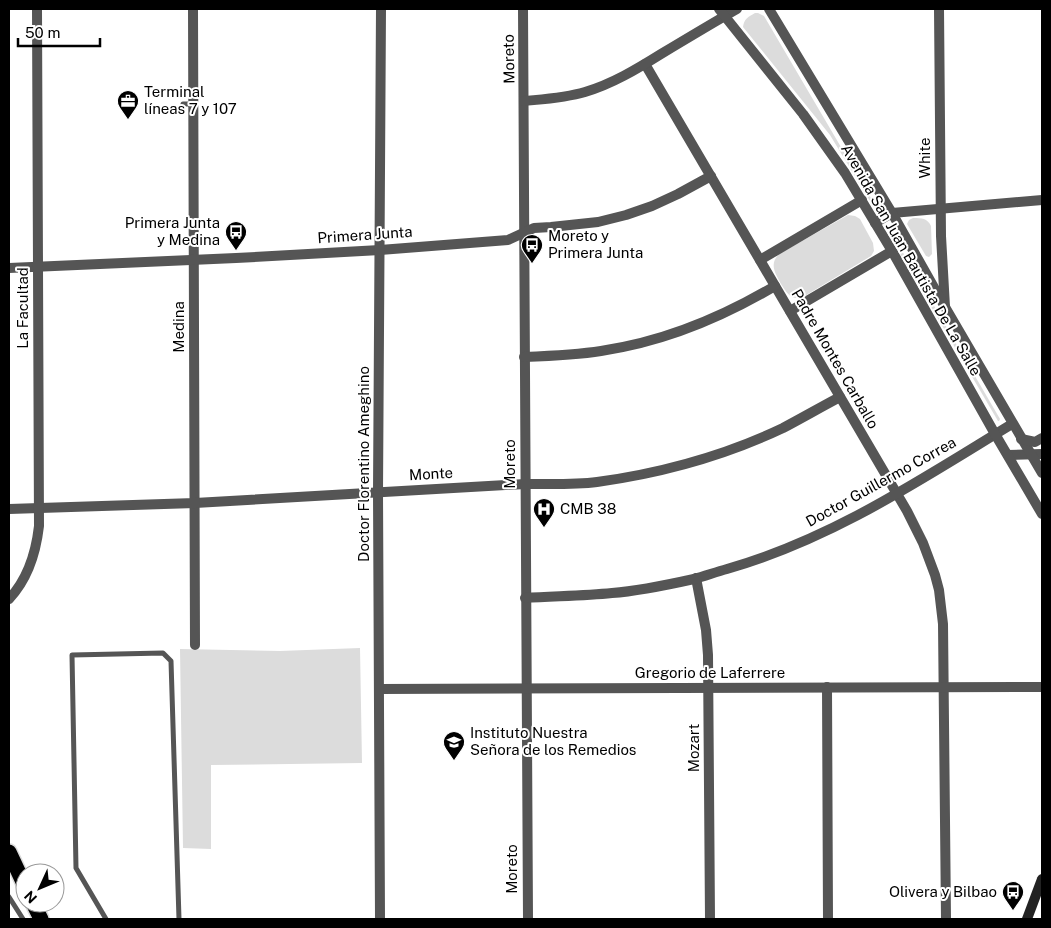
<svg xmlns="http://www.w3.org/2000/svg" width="1051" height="928" font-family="'Public Sans',sans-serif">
<rect width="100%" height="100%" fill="#fff"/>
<g fill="#dcdcdc">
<path d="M755 13H758L764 16 875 205 874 207 873 206 830 135 743 27C744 19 748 17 755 13Z"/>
<path d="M848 215 855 216 860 219 873 243 874 251 871 256 803 297C791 301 787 293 781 284 775 273 769 264 779 254Z"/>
<path d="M913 218C922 218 927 218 931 226L932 254 929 257 926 256 907 224 909 220Z"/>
<path d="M889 232H891L1000 419 999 421H998L888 233Z"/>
<path d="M360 648 362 763 211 765V849L183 848 180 649 280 651Z"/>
</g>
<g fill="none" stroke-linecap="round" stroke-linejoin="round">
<g stroke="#dbdbdb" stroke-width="18">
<g id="motorway">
<path d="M9 852 25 886"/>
<path d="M33 903 41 919"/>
</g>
</g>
<g stroke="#555" stroke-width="5">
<path d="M183 104H193"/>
<path d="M9 897 23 919"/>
<path d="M106 919 76 868 72 655 163 653 171 661 179 919"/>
</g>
<g stroke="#555" stroke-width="10">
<path d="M193 9 195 645"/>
<path d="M523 9 528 919"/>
<path d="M939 9 941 236 945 307"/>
<path d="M645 64 907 511 923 543 935 575 939 590 943 624 946 919"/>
<path d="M524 101C545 99 565 98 585 92 612 84 637 69 661 54 686 39 711 24 737 9"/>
<path d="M875 223 892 213 1042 200"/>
<path d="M760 260 862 200"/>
<path d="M9 268 236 258 380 250 508 240 534 228 551 227 598 222 626 215 652 206 678 194 711 176"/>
<path d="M790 311 892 251"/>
<path d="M524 357C550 356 576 355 601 351 663 342 721 318 775 286"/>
<path d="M1008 455 1042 454"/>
<path d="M9 509 195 503 525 484C549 484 574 485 597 482 662 473 724 456 783 428 802 418 821 407 840 397"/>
<path d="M696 578 706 630 708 655 710 919"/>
<path d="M525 598C554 596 583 596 612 593 639 591 667 585 694 579 705 576 716 572 727 569 832 539 920 480 1012 424"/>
<path d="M9 599C27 580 36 552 39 526L37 9"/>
<path d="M827 687 828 919"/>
<path d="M379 689 1042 687"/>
<path d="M380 919 378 492 381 9"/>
</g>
<g stroke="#555" stroke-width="10">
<path d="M719 9 803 114 845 173 892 251 995 434 1042 514"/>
<path d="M769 9 892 213 945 307 1042 473"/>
<path d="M1021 439 1035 442 1042 438"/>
</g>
<path stroke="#222" stroke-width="10" d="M1027 919 1042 879"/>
<use href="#motorway" stroke="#000" stroke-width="15"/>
</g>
<defs>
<g id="office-pin" transform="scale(1.125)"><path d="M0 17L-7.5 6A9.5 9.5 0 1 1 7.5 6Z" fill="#000" stroke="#fff"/><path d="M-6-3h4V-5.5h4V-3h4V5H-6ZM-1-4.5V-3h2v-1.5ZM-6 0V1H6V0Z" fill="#fff"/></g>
<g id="bus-pin" transform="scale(1.125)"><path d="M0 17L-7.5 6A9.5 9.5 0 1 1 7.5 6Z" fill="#000" stroke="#fff"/><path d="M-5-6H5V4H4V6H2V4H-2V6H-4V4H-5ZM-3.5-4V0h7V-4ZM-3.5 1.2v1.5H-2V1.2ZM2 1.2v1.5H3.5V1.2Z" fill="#fff"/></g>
<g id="hospital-pin" transform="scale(1.125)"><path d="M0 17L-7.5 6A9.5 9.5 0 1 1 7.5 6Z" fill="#000" stroke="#fff"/><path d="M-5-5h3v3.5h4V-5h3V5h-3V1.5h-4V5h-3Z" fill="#fff"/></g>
<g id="school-pin" transform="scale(1.125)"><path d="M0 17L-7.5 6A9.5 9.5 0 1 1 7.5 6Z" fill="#000" stroke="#fff"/><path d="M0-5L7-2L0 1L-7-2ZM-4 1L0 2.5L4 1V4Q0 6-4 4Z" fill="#fff"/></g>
</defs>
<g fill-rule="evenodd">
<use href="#office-pin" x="128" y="101"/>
<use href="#bus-pin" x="236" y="232"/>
<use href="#bus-pin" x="532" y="245"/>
<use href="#hospital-pin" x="544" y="509"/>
<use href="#school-pin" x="454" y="742"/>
<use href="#bus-pin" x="1013" y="892"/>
</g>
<g text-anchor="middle" stroke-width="4" stroke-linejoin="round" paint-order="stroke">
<g font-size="15" fill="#000" stroke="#fff">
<text transform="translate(509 59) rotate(-91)" y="5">Moreto</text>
<text transform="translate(925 158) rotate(-90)" y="5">White</text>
<text transform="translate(365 235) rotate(-4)" y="5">Primera Junta</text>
<text transform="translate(911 260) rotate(60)" y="5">Avenida San Juan Bautista De La Salle</text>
<text transform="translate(23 308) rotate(-90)" y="5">La Facultad</text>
<text transform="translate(179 327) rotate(-90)" y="5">Medina</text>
<text transform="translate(835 359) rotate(60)" y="5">Padre Montes Carballo</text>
<text transform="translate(364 464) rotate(-90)" y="5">Doctor Florentino Ameghino</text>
<text transform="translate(510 464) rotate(-90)" y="5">Moreto</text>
<text transform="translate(431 474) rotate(-3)" y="5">Monte</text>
<text transform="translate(881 482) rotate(-29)" y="5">Doctor Guillermo Correa</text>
<text x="710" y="678">Gregorio de Laferrere</text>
<text transform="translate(694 748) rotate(-90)" y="5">Mozart</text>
<text transform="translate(512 869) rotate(-90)" y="5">Moreto</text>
</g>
<g font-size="15" fill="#000" stroke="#fff" text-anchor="start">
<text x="144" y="97">Terminal<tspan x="144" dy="17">líneas 7 y 107</tspan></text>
<text x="220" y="228" text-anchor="end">Primera Junta<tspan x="220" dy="17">y Medina</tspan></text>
<text x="548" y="241">Moreto y<tspan x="548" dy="17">Primera Junta</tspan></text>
<text x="560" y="514">CMB 38</text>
<text x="470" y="738">Instituto Nuestra<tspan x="470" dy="17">Señora de los Remedios</tspan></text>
<text x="997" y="897" text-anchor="end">Olivera y Bilbao</text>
</g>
</g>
<rect width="1051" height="928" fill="none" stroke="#000000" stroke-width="20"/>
<g transform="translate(40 888) rotate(226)"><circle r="24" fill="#ffffff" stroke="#999999"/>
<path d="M0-4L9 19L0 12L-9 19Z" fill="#000000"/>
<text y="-8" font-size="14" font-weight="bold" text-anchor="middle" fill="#000000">N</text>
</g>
<path d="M18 38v8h82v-8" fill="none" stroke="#000000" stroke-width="2.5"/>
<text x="25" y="38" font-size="15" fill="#000000" stroke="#ffffff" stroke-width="4" paint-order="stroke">50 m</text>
</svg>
